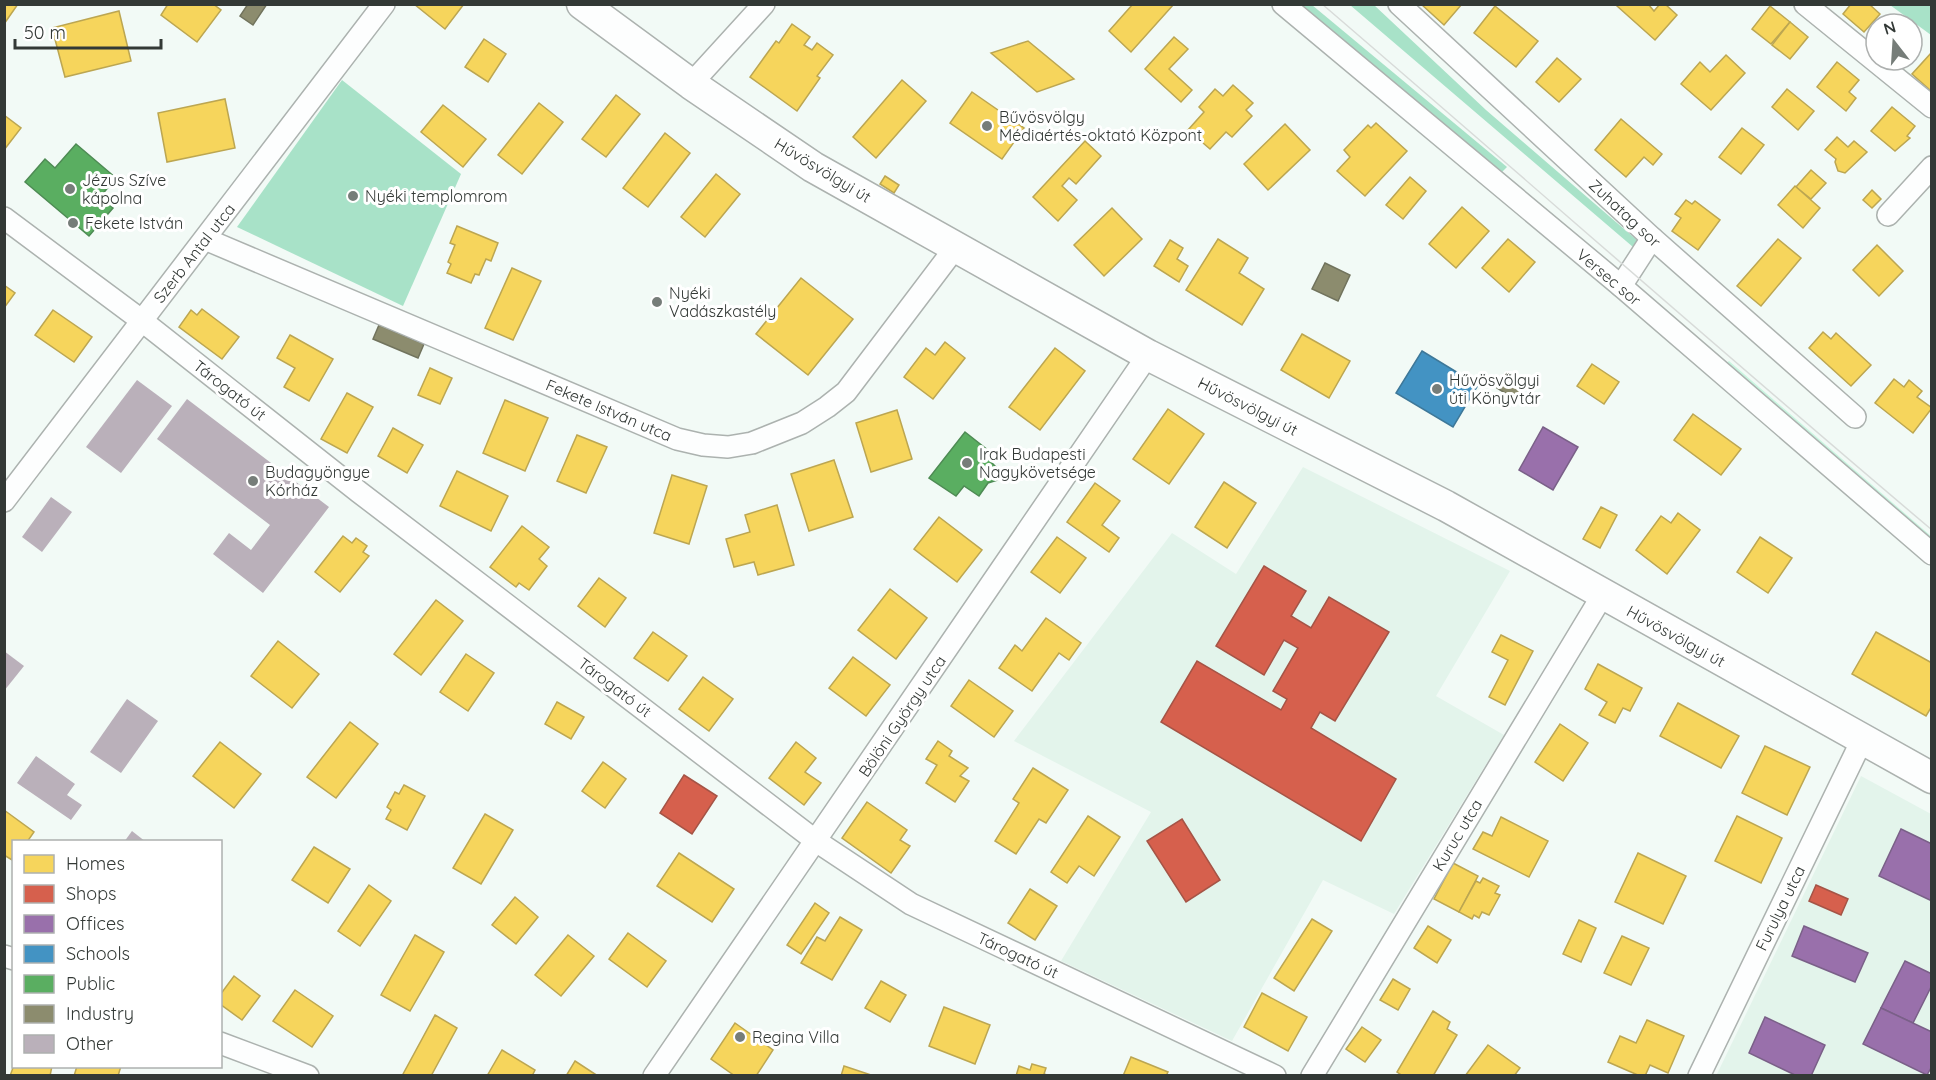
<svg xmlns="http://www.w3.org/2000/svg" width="1936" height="1080" font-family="Quicksand,sans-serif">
<rect width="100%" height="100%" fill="#f2faf6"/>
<g fill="#e3f4eb">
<path d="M1303 467 1510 571 1436 696 1504 735 1394 914 1323 880 1232 1041 1061 961 1151 812 1014 741 1172 533 1236 574Z"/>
<path d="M1861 776 1931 814V1075L1716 1076Z"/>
</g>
<path fill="#c9f5e0" d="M1729 361 1931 536V542L1724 365Z"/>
<g fill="#a8e2c8">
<path d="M1298 5H1312L1507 167 1502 172Z"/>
<path d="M1350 5H1374L1486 110 1638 241 1633 247Z"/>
<path d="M1890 5H1931V35Z"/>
<path d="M342 80 461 174 403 306 237 227Z"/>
</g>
<g fill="#f6d55c" stroke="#bca651" stroke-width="1.5">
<path d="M4 4H18L4 24Z"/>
<path d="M168 4H213L221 10 197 42 161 15Z"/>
<path d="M414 4H464L445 29Z"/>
<path d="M1133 4H1174L1131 52 1109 31Z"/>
<path d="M1421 4H1462L1444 25Z"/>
<path d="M1619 4H1648L1654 11 1660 4H1665L1677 15 1655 40 1617 6Z"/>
<path d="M1851 4H1869L1880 14 1864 32 1843 14Z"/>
<path d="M1495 6 1538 41 1516 67 1474 33Z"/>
<path d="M1770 6 1790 22 1771 44 1752 29Z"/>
<path d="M119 11 131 61 65 77 52 28Z"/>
<path d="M1790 22 1808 37 1790 59 1772 45Z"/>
<path d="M792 24 810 37 804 45 812 50 817 43 833 55 817 76 820 78 797 111 750 77 776 41 779 43Z"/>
<path d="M1174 37 1188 49 1169 69 1192 90 1181 102 1145 69Z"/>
<path d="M484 39 506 54 488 82 465 67Z"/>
<path d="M1028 41 1074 79 1037 92 991 53Z"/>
<path d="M1932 52V88L1930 90 1912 74Z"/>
<path d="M1726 55 1745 73 1711 110 1681 84 1700 62 1710 72Z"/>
<path d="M1557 58 1581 79 1559 102 1536 82Z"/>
<path d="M1837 62 1859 80 1849 92 1856 98 1846 111 1817 87Z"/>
<path d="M902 80 926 101 876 158 853 137Z"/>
<path d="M1233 85 1253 103 1246 110 1252 116 1232 137 1226 132 1210 149 1188 130 1204 112 1199 107 1215 89 1223 96Z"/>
<path d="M1787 89 1814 111 1798 130 1772 107Z"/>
<path d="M972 92 1024 128 1002 159 950 123Z"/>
<path d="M616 95 640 114 606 157 582 139Z"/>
<path d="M225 99 235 148 167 162 158 113Z"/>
<path d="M539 103 563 122 522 174 498 155Z"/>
<path d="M443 105 486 139 463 167 421 132Z"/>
<path d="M1892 107 1915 126 1907 136 1910 138 1895 151 1871 131Z"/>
<path d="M4 115 21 128 4 150Z"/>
<path d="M1621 119 1662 154 1653 165 1644 157 1626 177 1595 150Z"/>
<path d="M1376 123 1407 151 1365 196 1337 171 1350 157 1344 150 1368 125 1371 128Z"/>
<path d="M1285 124 1310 150 1268 190 1244 164Z"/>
<path d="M1742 128 1764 145 1741 174 1719 157Z"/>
<path d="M665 133 690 153 648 207 623 188Z"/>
<path d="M1837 137 1848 147 1854 141 1867 152 1845 173 1838 171 1835 162 1836 159 1825 150Z"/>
<path d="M1085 141 1101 156 1076 184 1069 178 1062 186 1077 200 1058 221 1033 197Z"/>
<path d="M1811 170 1826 183 1811 199 1796 187Z"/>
<path d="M716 174 740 194 705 237 681 217Z"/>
<path d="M885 176 899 185 894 193 880 184Z"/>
<path d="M1410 177 1426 191 1403 219 1386 205Z"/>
<path d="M1795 186 1820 208 1803 228 1778 205Z"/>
<path d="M1872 190 1881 199 1872 208 1863 200Z"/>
<path d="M1686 200 1692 204 1695 201 1720 220 1698 250 1672 231 1681 218 1675 214Z"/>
<path d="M1462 207 1489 231 1456 268 1429 244Z"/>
<path d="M1112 208 1142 239 1104 276 1074 245Z"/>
<path d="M457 226 498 243 491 261 486 259 479 275 475 274 471 283 447 273 451 264 448 262 455 245 450 243Z"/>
<path d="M1218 239 1248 258 1239 273 1264 289 1242 325 1186 290Z"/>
<path d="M1508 239 1535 262 1509 292 1482 268Z"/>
<path d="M1778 239 1801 258 1761 306 1737 286Z"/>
<path d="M1170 240 1183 248 1177 259 1188 266 1179 282 1154 266Z"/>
<path d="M1877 245 1903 271 1879 296 1853 270Z"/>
<path d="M512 268 541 281 513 340 485 328Z"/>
<path d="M801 278 853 319 808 375 756 334Z"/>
<path d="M4 285 15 293 4 308Z"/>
<path d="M202 309 239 337 222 359 179 327 191 310 197 315Z"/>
<path d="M53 310 92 337 74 362 35 335Z"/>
<path d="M1823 332 1831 339 1836 333 1871 365 1851 386 1809 348Z"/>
<path d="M1302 334 1350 361 1329 398 1281 370Z"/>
<path d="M290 335 333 359 309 401 284 387 295 368 277 358Z"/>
<path d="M945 342 965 358 933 399 904 377 926 348 935 355Z"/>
<path d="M1055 348 1085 371 1040 430 1009 407Z"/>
<path d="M1592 364 1619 382 1604 404 1577 386Z"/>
<path d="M430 368 452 378 440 404 418 395Z"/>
<path d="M1894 379 1904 387 1909 380 1922 391 1917 397 1932 408 1913 433 1875 403Z"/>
<path d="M347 393 373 407 347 453 321 439Z"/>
<path d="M505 400 548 418 525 471 483 453Z"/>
<path d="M1168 409 1204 434 1169 484 1133 459Z"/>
<path d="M897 410 912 459 871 472 856 423Z"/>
<path d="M1693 414 1741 449 1721 475 1674 440Z"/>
<path d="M393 428 423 445 407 473 378 456Z"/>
<path d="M577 435 607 447 586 493 557 481Z"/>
<path d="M834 460 853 517 809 531 791 474Z"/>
<path d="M457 471 508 496 491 531 440 506Z"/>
<path d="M672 475 707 486 689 544 654 533Z"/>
<path d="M1224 482 1256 503 1227 548 1195 527Z"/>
<path d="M1095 483 1120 501 1102 525 1119 538 1109 552 1067 522Z"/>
<path d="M777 505 794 565 758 575 754 562 734 567 726 539 750 532 745 515Z"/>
<path d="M1601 507 1617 515 1600 548 1583 539Z"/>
<path d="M1678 513 1700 530 1667 574 1636 550 1661 516 1671 523Z"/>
<path d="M939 517 982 550 957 582 914 549Z"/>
<path d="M522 526 549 547 539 559 547 566 529 590 519 583 516 587 490 567Z"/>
<path d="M343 536 352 543 356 538 367 546 363 552 369 556 340 592 315 572Z"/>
<path d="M1057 537 1086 558 1060 593 1031 572Z"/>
<path d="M1760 537 1792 558 1768 593 1737 572Z"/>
<path d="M599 578 626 598 605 627 578 606Z"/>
<path d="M890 589 927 618 896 659 858 630Z"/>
<path d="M436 600 463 621 421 675 394 654Z"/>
<path d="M1046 618 1081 643 1069 660 1059 653 1032 691 999 668 1015 645 1022 651Z"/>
<path d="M653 632 687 656 668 681 634 658Z"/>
<path d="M1876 632 1932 663V706L1926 716 1852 674Z"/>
<path d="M1501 635 1533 651 1505 705 1489 697 1508 660 1492 652Z"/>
<path d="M278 641 319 674 292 708 251 676Z"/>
<path d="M466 654 494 673 468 711 440 692Z"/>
<path d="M853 657 890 685 866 716 829 688Z"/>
<path d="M1598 664 1642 688 1630 711 1623 708 1615 723 1599 715 1607 702 1585 689Z"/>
<path d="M703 677 733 699 709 731 679 709Z"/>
<path d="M969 680 1013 711 994 737 951 706Z"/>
<path d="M557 702 584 717 571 739 545 724Z"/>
<path d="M1678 703 1739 736 1721 768 1660 736Z"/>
<path d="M350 722 378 744 336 798 307 777Z"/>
<path d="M1560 724 1588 743 1563 781 1535 762Z"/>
<path d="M938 741 952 751 949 756 968 768 960 776 969 781 955 802 926 783 937 765 926 759Z"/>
<path d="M220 742 261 774 234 808 193 776Z"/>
<path d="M796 742 816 758 805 772 821 783 804 805 769 778Z"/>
<path d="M1765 746 1810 767 1787 815 1742 793Z"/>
<path d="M603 762 626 779 605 808 582 791Z"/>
<path d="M1033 768 1068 790 1046 823 1039 819 1016 854 995 841 1019 803 1013 799Z"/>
<path d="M404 785 425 796 407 830 386 819 391 810 387 807 395 792 399 794Z"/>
<path d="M867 802 907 830 900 840 910 846 891 873 842 838Z"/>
<path d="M4 810 34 832 27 842H14L12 860 4 855Z"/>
<path d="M485 814 513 830 481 884 453 868Z"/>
<path d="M1088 816 1120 837 1094 876 1079 866 1067 883 1051 872Z"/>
<path d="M1737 816 1782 838 1761 883 1715 861Z"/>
<path d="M1501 817 1548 841 1529 877 1473 849 1483 832 1492 836Z"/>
<path d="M314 847 350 869 328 903 292 880Z"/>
<path d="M679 853 734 889 712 922 657 886Z"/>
<path d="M1638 853 1686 876 1663 924 1615 902Z"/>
<path d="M1453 863 1478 876 1459 912 1434 899Z"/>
<path d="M1483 878 1499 886 1495 893 1500 895 1489 915 1482 912 1479 918 1474 915 1472 919 1459 912 1476 881 1480 883Z"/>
<path d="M369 885 391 901 360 946 338 931Z"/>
<path d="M1030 889 1057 906 1035 940 1008 923Z"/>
<path d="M515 897 538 917 516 944 492 925Z"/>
<path d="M815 903 829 913 801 954 787 945Z"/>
<path d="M840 917 862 930 832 980 801 963 817 937 825 941Z"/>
<path d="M1312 919 1332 931 1294 991 1274 978Z"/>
<path d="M1579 920 1596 928 1581 962 1563 954Z"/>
<path d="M1428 926 1451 940 1437 963 1414 948Z"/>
<path d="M628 933 666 961 647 987 609 959Z"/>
<path d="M415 935 444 952 410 1011 381 995Z"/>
<path d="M568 935 594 956 561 996 535 975Z"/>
<path d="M1622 936 1649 948 1631 985 1604 973Z"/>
<path d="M234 976 260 996 242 1020 220 1004V995Z"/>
<path d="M1393 979 1410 989 1398 1010 1380 1000Z"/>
<path d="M881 981 906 995 890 1022 865 1008Z"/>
<path d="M295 990 333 1016 312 1047 273 1021Z"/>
<path d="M1262 993 1307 1017 1288 1051 1244 1027Z"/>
<path d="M944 1007 990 1025 975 1064 929 1046Z"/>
<path d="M1433 1011 1450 1022 1447 1029 1457 1035 1433 1076H1403L1397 1072Z"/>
<path d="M435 1015 457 1028 431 1076H402Z"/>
<path d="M1647 1020 1684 1036 1668 1073 1650 1065 1645 1076H1640L1608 1062 1620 1036 1636 1043Z"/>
<path d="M735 1023 773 1050 756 1076H735L711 1059Z"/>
<path d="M1362 1027 1381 1040 1365 1062 1346 1049Z"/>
<path d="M1488 1045 1520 1068 1514 1076H1465Z"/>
<path d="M502 1050 535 1070 532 1076H487Z"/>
<path d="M1131 1057 1168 1072 1166 1076H1123Z"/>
<path d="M575 1061 598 1076H566Z"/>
<path d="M1032 1064 1046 1068 1044 1074 1050 1076H1016L1019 1066 1030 1070Z"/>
<path d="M14 1065V1066H52L50 1076H10Z"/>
<path d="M77 1066H121L118 1076H74Z"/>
<path d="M844 1066 874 1076H841Z"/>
</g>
<g fill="#d6604d" stroke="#a55446" stroke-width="1.5">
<path d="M1264 566 1306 591 1291 616 1311 628 1329 597 1389 632 1335 721 1320 712 1311 728 1396 779 1361 841 1161 722 1197 661 1281 710 1287 699 1273 691 1298 648 1284 640 1264 675 1216 646Z"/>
<path d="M684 775 717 796 692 834 660 813Z"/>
<path d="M1182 819 1220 880 1186 902 1147 841Z"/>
<path d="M1816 885 1848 899 1841 915 1809 901Z"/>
</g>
<g fill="#9970ab" stroke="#7a6088" stroke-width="1.5">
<path d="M1543 427 1578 447 1553 490 1519 470Z"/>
<path d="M1901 829 1932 844V901L1879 876Z"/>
<path d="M1804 926 1868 953 1855 982 1792 956Z"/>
<path d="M1905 961 1932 974V985L1913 1023 1881 1008Z"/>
<path d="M1881 1008 1932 1032V1066L1927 1075 1863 1044Z"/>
<path d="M1765 1017 1825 1045 1811 1076H1797L1749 1053Z"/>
</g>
<path fill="#4393c3" stroke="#3e7899" stroke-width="1.5" d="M1422 351 1478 385 1453 427 1396 393Z"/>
<g fill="#5aae61" stroke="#4e8b54" stroke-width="1.5">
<path d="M76 144 116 178 100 197 113 208 89 236 25 182 45 159 55 168Z"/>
<path d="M965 432 994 455 990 461 1001 472V479L988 483 979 496 964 486 956 496 929 478Z"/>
</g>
<g fill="#8c8c6e" stroke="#71735d" stroke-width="1.5">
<path d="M248 4H267L253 25 240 16Z"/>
<path d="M1325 263 1350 275 1338 301 1312 289Z"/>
<path d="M379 325 424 344 418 358 373 339Z"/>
<path d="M1507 373 1526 385 1516 400 1497 388Z"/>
</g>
<g fill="#bab0ba">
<path d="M137 380 172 406 121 473 86 447Z"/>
<path d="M187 399 329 507 263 593 213 554 229 533 251 550 270 525 157 439Z"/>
<path d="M51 497 72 512 42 552 22 537Z"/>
<path d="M4 651 24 666 4 691Z"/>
<path d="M127 699 158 721 121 773 90 752Z"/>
<path d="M36 756 75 784 67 795 82 805 71 820 17 783Z"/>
<path d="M132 831 146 842H124Z"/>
</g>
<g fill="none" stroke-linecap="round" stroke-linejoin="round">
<g stroke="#acb2af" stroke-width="24">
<g id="minor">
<path d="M1283 4 1621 286 1932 554"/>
<path d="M1399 4 1652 238 1855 417"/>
<path d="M1805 4 1932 107"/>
<path d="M691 84 764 4"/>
<path d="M1888 215 1932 167"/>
<path d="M4 218 141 320 359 492 816 841 911 904 1275 1076"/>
<path d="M205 239 677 439 703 445 728 447 752 443 802 423 827 407 846 392 955 248"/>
<path d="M1621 286 1652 238"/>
<path d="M4 501 384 4"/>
<path d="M4 956 14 959"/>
<path d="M220 1043 308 1076"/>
<path d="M654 1076 1148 355"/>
<path d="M1312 1076 1602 596"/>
<path d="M1699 1076 1862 740"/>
</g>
</g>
<g stroke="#acb2af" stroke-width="33">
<path id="secondary" d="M582 4 691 84 813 167 1148 355 1446 506 1932 778"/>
</g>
<use href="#minor" stroke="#fdfefe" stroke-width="21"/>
<use href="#secondary" stroke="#fdfefe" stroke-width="30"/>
<path stroke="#d8dbd9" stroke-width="1.5" d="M1322 4C1526 179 1727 357 1932 530"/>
</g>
<g fill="#767d79" stroke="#fff" stroke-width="2">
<circle cx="987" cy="126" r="6"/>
<circle cx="70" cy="189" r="6"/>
<circle cx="353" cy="196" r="6"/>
<circle cx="73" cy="223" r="6"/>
<circle cx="657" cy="302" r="6"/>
<circle cx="1437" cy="389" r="6"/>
<circle cx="967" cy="463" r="6"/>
<circle cx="253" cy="481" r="6"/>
<circle cx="740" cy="1037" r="6"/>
</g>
<g text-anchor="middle" stroke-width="6" stroke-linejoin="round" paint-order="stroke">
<g font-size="16" fill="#333936" stroke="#fff" text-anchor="start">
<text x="999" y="123">Bűvösvölgy<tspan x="999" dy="18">Médiaértés-oktató Központ</tspan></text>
<text x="82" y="186">Jézus Szíve<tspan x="82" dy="18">kápolna</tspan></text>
<text x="365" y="202">Nyéki templomrom</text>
<text x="85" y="229">Fekete István</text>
<text x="669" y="299">Nyéki<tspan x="669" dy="18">Vadászkastély</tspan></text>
<text x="1449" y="386">Hűvösvölgyi<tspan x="1449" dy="18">úti Könyvtár</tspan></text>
<text x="979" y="460">Irak Budapesti<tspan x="979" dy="18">Nagykövetsége</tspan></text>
<text x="265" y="478">Budagyöngye<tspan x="265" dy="18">Kórház</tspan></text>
<text x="752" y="1043">Regina Villa</text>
</g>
<g font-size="16" fill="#333936" stroke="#fff">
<text transform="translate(823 170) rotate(31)" y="6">Hűvösvölgyi út</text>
<text transform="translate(1625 213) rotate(43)" y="6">Zuhatag sor</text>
<text transform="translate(194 253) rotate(-52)" y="6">Szerb Antal utca</text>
<text transform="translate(1609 277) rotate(40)" y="6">Versec sor</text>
<text transform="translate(230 390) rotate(38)" y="6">Tárogató út</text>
<text transform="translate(1248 406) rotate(27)" y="6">Hűvösvölgyi út</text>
<text transform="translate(609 410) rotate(23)" y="6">Fekete István utca</text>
<text transform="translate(1676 636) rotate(29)" y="6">Hűvösvölgyi út</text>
<text transform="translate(615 687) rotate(37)" y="6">Tárogató út</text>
<text transform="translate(902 716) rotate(-56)" y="6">Bölöni György utca</text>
<text transform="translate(1457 835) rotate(-59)" y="6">Kuruc utca</text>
<text transform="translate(1780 908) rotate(-64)" y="6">Furulya utca</text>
<text transform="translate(1018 955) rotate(25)" y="6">Tárogató út</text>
</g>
</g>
<rect width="1936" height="1080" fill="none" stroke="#333936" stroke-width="12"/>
<rect x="12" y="840" width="210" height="228" fill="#ffffff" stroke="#adb0af" stroke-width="1.5"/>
<rect x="24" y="855" width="30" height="18" fill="#f6d55c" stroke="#adb0af" stroke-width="1.5"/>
<text x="66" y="870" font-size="18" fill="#333936">Homes</text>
<rect x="24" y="885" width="30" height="18" fill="#d6604d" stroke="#adb0af" stroke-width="1.5"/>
<text x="66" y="900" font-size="18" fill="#333936">Shops</text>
<rect x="24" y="915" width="30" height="18" fill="#9970ab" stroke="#adb0af" stroke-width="1.5"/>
<text x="66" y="930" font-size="18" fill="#333936">Offices</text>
<rect x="24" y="945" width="30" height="18" fill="#4393c3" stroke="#adb0af" stroke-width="1.5"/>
<text x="66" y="960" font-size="18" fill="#333936">Schools</text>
<rect x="24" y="975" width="30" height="18" fill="#5aae61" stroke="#adb0af" stroke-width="1.5"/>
<text x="66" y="990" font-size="18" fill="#333936">Public</text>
<rect x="24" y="1005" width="30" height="18" fill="#8c8c6e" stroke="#adb0af" stroke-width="1.5"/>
<text x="66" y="1020" font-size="18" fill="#333936">Industry</text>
<rect x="24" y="1035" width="30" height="18" fill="#bab0ba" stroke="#adb0af" stroke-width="1.5"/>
<text x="66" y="1050" font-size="18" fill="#333936">Other</text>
<g transform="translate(1894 42) rotate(343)"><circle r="28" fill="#ffffff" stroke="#adb0af" stroke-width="1.5"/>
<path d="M0-4.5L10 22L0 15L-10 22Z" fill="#767d79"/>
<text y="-9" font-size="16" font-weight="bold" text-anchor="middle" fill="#333936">N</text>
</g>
<path d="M15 39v9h146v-9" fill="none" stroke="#333936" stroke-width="3"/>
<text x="24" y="39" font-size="18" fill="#333936" stroke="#ffffff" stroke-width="4.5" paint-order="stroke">50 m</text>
</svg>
